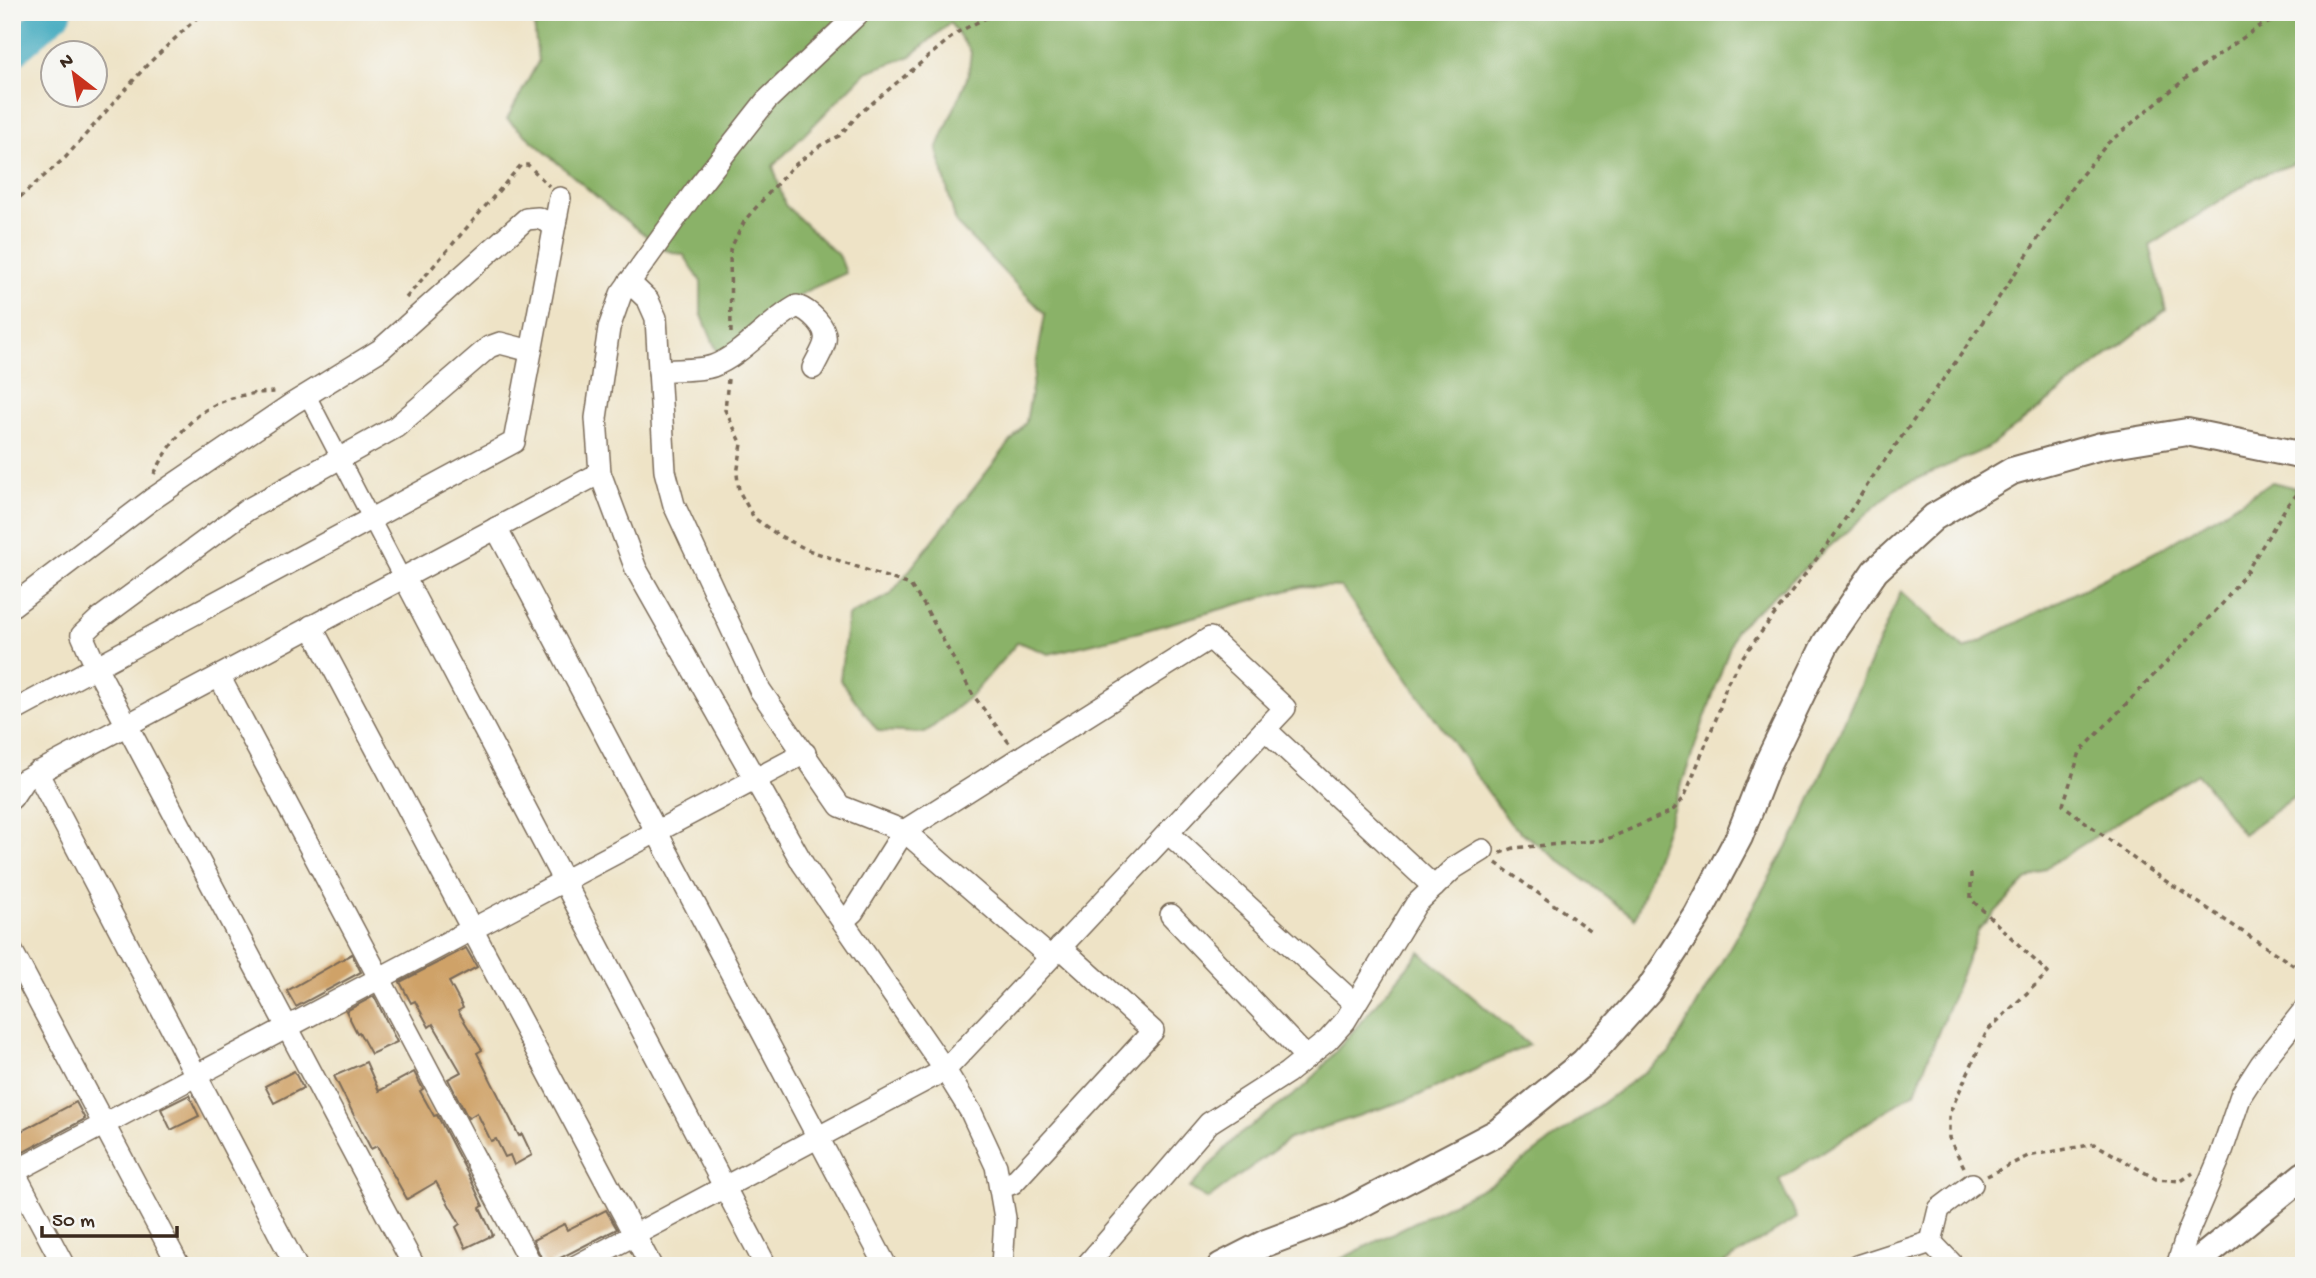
<svg xmlns="http://www.w3.org/2000/svg" width="2316" height="1278" font-family="'Gochi Hand',sans-serif">
<rect width="100%" height="100%" fill="#f6f6f2"/>
<filter id="ink" filterUnits="userSpaceOnUse"><feTurbulence type="fractalNoise" baseFrequency=".0143" numOctaves="2"/><feDisplacementMap in="SourceGraphic" scale="14" xChannelSelector="R" yChannelSelector="G"/><feConvolveMatrix kernelMatrix="1 2 1 2 8 2 1 2 1" color-interpolation-filters="sRGB"/></filter>
<filter id="wash" filterUnits="userSpaceOnUse"><feTurbulence type="fractalNoise" baseFrequency=".00686" numOctaves="4" result="noise"/><feDisplacementMap in="SourceGraphic" scale="28" xChannelSelector="R" yChannelSelector="G"/><feGaussianBlur stdDeviation="1.57" result="paint"/><feColorMatrix in="noise" values="0 0 0 0 0 0 0 0 0 0 0 0 0 0 0 0 0 1.4 0 .05"/><feComposite in="paint" operator="in"/></filter>
<g filter="url(#wash)">
<rect width="100%" height="100%" fill="#eee3c6"/>
<g fill="#8ab268" stroke="#626e43" stroke-width="2">
<path d="M541 12H2304V160L2257 177 2150 246 2166 310 1988 448 1896 488 1736 629 1635 918 1511 824 1341 587 1303 586 1143 631 1049 654 1018 642 971 696 925 733 878 731 840 680 848 616 890 595 1026 422 1045 314 956 223 937 149 968 76 971 52 950 23 911 56 866 72 773 166 785 205 840 257 846 273 806 291 718 354 701 313V282L684 255 665 250 612 210 507 119 538 62 534 23Z"/>
<path d="M2272 482 2304 490V790L2243 834 2197 773 2026 880 1979 929 1915 1092 1779 1180 1797 1218 1719 1266H1327L1493 1183 1669 1054 1799 826 1901 591 1965 649 2163 548Z"/>
<path d="M1420 952 1529 1045 1415 1097 1289 1139 1208 1199 1190 1188 1235 1138 1308 1084Z"/>
</g>
<g fill="none" stroke-linecap="round" stroke-linejoin="round">
<path stroke="#3ea8be" stroke-width="33" d="M12 51 56 12"/>
</g>
<g id="blocks">
<g fill="#cfa267">
<path d="M466 948 477 967 449 982 463 1008 458 1011 482 1050 477 1053 519 1136 522 1134 532 1155 514 1165 510 1155 505 1157 496 1139 491 1141 477 1113 468 1118 448 1079 461 1072 433 1024 429 1027 415 1001 411 1003 400 982Z"/>
<path d="M352 954 361 972 296 1007 287 991Z"/>
<path d="M374 996 397 1042 371 1054 359 1032 357 1033 346 1011Z"/>
<path d="M366 1062 379 1091 414 1072 423 1089 420 1091 434 1116 437 1115 471 1180 483 1206 480 1208 493 1235 466 1248 456 1227 460 1224 436 1182 407 1199 377 1146 371 1149 334 1076Z"/>
<path d="M294 1071 303 1088 274 1103 265 1086Z"/>
<path d="M189 1095 199 1116 171 1130 161 1109Z"/>
<path d="M76 1102 85 1119 18 1155 12 1143V1136Z"/>
<path d="M606 1210 617 1229 545 1266 533 1240 564 1224 567 1230Z"/>
</g>
</g>
</g>
<g filter="url(#ink)">
<use href="#blocks" fill-opacity="0" stroke="#7a6b59" stroke-width="2"/>
<g fill="none" stroke-linecap="round" stroke-linejoin="round">
<g stroke="#7a6b59" stroke-width="19">
<path id="pedestrian" d="M307 395 402 578"/>
</g>
<g stroke="#7a6b59" stroke-width="24">
<g id="minor">
<path d="M860 12 766 101 696 190 621 294 609 328 596 418 600 473 636 569 803 864 945 1070 971 1112 996 1166 1005 1218 1002 1266"/>
<path d="M629 282 648 300 656 318 665 471 674 505 760 690 840 806 904 831 1050 957"/>
<path d="M659 371C676 369 698 371 713 366 741 356 769 321 797 306 808 310 828 326 825 341 824 349 817 359 813 368"/>
<path d="M496 528 886 1266"/>
<path d="M404 577 766 1266"/>
<path d="M12 606 151 500 292 404 380 350 526 219 538 218 555 225"/>
<path d="M311 626 651 1266"/>
<path d="M219 676 532 1266"/>
<path d="M12 712 514 442 560 198"/>
<path d="M1265 729 1434 887"/>
<path d="M37 772 296 1266"/>
<path d="M12 798 24 780 600 473"/>
<path d="M1168 833 1355 1004"/>
<path d="M1171 915 1306 1057"/>
<path d="M12 951 179 1266"/>
<path d="M12 1168 64 1266"/>
<path d="M12 1173 805 753"/>
<path d="M1000 1188 1013 1183 1153 1031 1060 947"/>
<path d="M1931 1242 1954 1266"/>
<path d="M414 1266 96 667 82 635 99 619 247 510 396 427 489 347 500 343 531 351"/>
<path d="M576 1266 945 1070 1285 708 1210 638 904 831 853 912 843 921"/>
<path d="M1086 1266 1209 1123 1287 1073 1328 1040 1345 1021 1416 904 1454 868 1483 850"/>
<path d="M1857 1266 1931 1242 1939 1209 1972 1184"/>
<path d="M2177 1266 2188 1232 2220 1157 2241 1095 2261 1064 2304 1010"/>
</g>
</g>
<g stroke="#7a6b59" stroke-width="30">
<g id="tertiary">
<path d="M1221 1266 1266 1243 1338 1216 1498 1132 1584 1062 1649 990 1697 916 1739 837 1768 763 1826 643 1875 571 1934 517 2012 471 2101 446 2187 432 2304 456"/>
<path d="M2192 1266 2304 1175"/>
</g>
</g>
<g stroke="#7a6b59" stroke-width="3.5" stroke-dasharray="5 5" stroke-linecap="butt">
<path d="M12 204 65 158 147 65 203 12"/>
<path d="M406 298 521 165H528L549 186"/>
<path d="M731 333 730 250 745 220 791 168 821 145 839 136 859 114 958 32 988 17 1005 12"/>
<path d="M728 379 725 410 742 444 737 474 739 491 754 518 778 535 808 550 910 585 924 605 973 695 1010 744"/>
<path d="M154 474C184 419 211 393 276 392"/>
<path d="M2304 487 2288 504 2247 571 2223 603 2080 752 2063 805 2149 870 2304 972"/>
<path d="M1500 853 1514 848 1605 840 1672 811 1684 798 1718 714 1727 683 1744 655 1833 537 1872 478 1962 353 2075 183 2108 143 2191 74 2260 26 2296 12"/>
<path d="M1496 863 1592 932"/>
<path d="M1964 1167 1949 1138V1114L1987 1031 2048 973 1971 899V872"/>
<path d="M1987 1176 2028 1156 2095 1144 2156 1179 2181 1181 2193 1173"/>
</g>
<use href="#pedestrian" stroke="#fff" stroke-width="16"/>
<use href="#minor" stroke="#fff" stroke-width="21"/>
<use href="#tertiary" stroke="#fff" stroke-width="26"/>
</g>
</g>
<rect width="2316" height="1278" fill="none" stroke="#f6f6f2" stroke-width="42"/>
<g transform="translate(74 74) rotate(329)"><circle r="33" fill="#f6f6f2" stroke="#aba49d" stroke-width="2"/>
<path d="M0-5L12 26L0 18L-12 26Z" fill="#c8321e"/>
<text y="-10" font-size="19" font-weight="bold" text-anchor="middle" fill="#3b2a1e">N</text>
</g>
<path d="M42 1226v10h135v-10" fill="none" stroke="#3b2a1e" stroke-width="3.5"/>
<text x="52" y="1226" font-size="21" fill="#3b2a1e" stroke="#f6f6f2" stroke-width="5" paint-order="stroke">50 m</text>
</svg>
